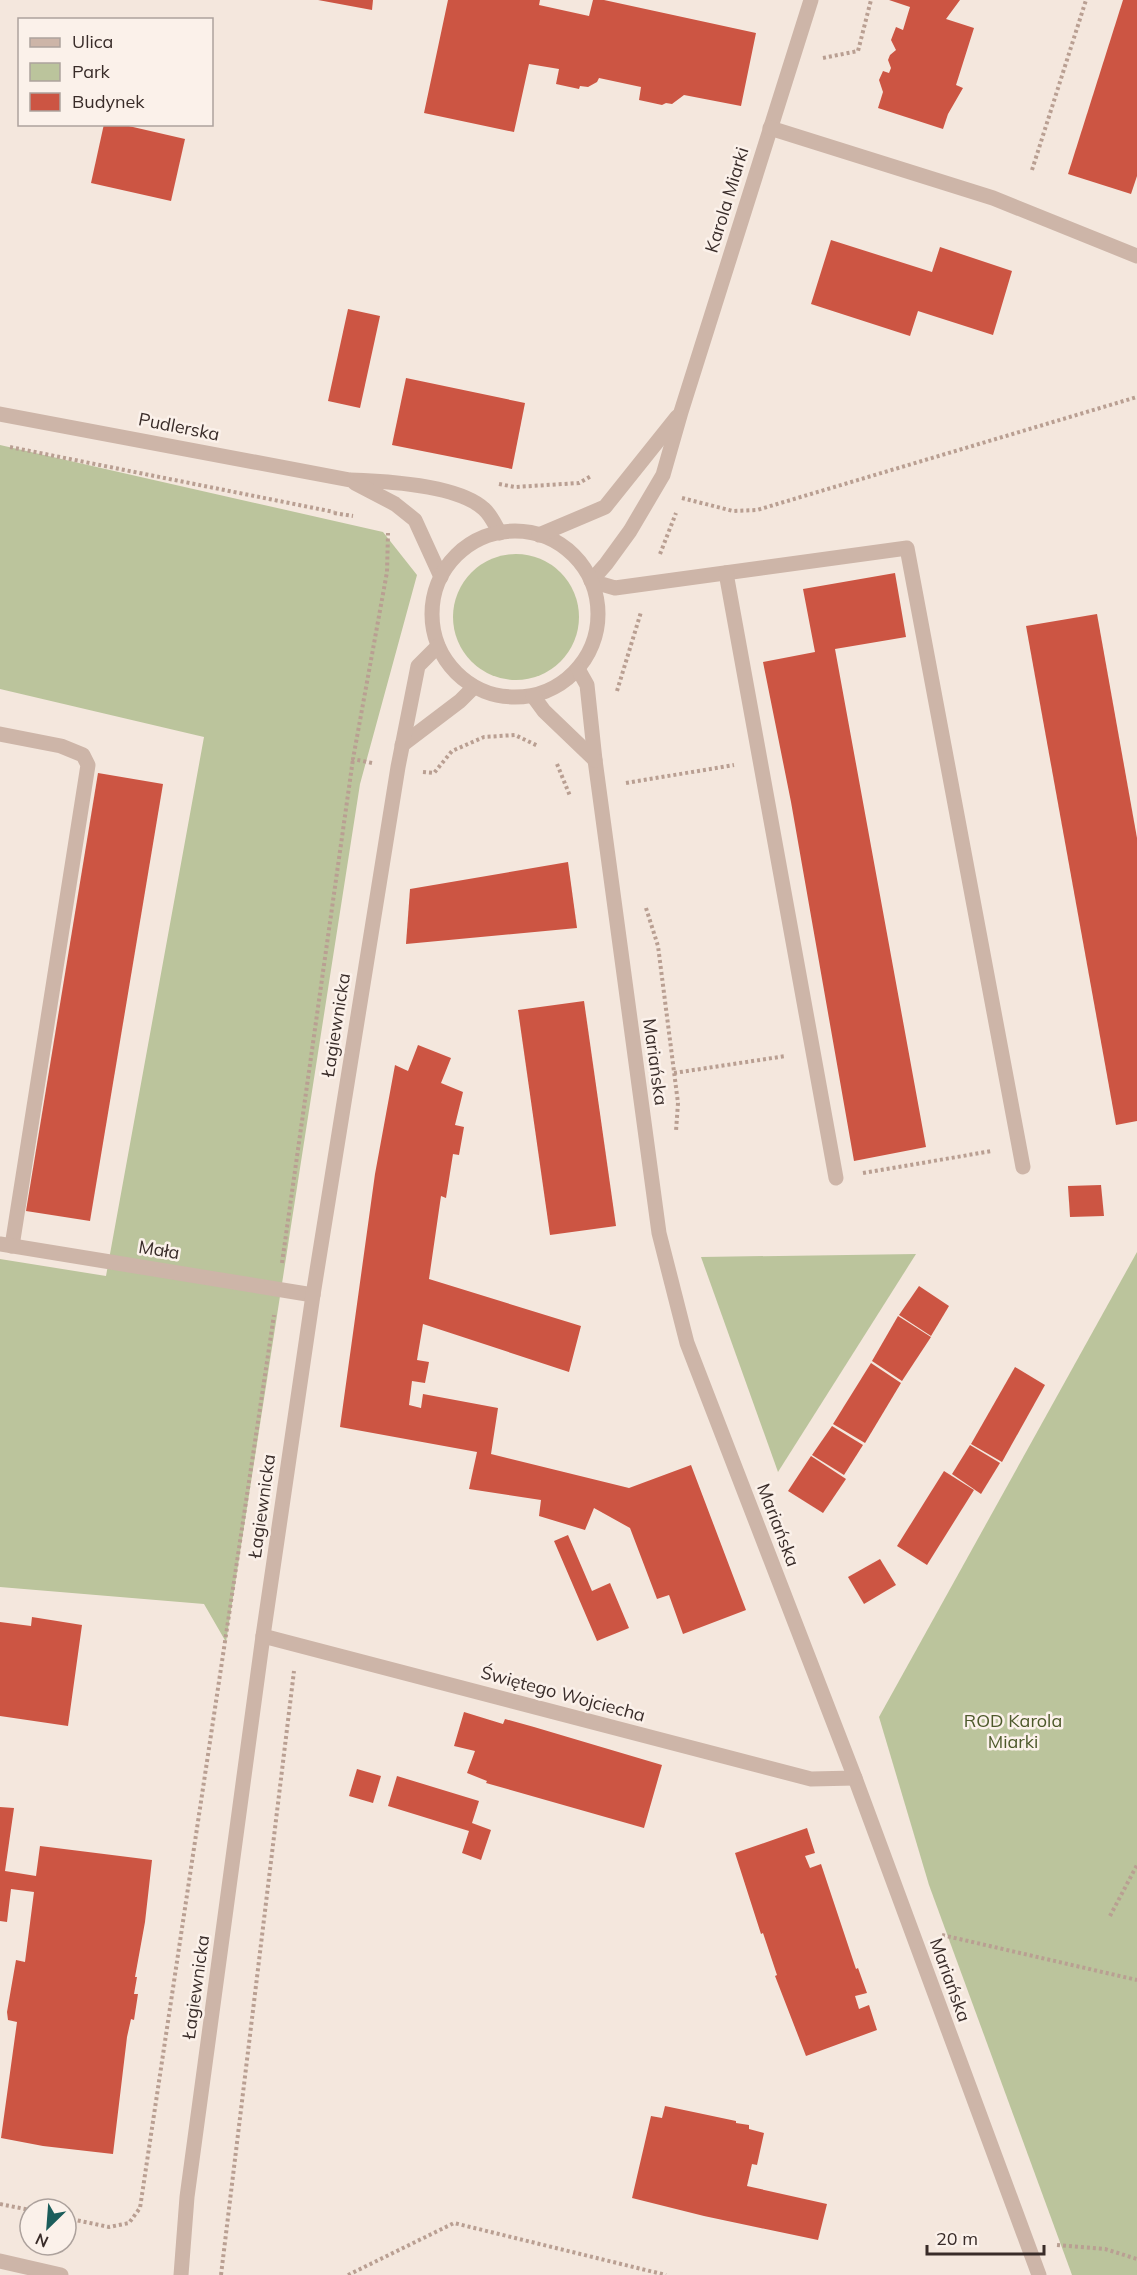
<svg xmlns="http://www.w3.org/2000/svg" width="1137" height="2275" font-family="Mulish,sans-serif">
<rect width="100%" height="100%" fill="#f4e7dd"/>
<g fill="#bbc49c">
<path d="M0 445 383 532 417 575 360 784 226 1642 204 1604 0 1587V1259L106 1276 204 737 0 689Z"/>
<circle cx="516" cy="617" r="63"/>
<path d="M1137 1252V2275H1072L929 1885 879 1717Z"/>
<path d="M916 1254 778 1472 701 1257Z"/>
</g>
<g fill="#cc5543">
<path d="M318 0H373L372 10Z"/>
<path d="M448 0H540L539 5 589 16 593 0H604L756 33 741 106 684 95 672 104 666 103 662 105 639 100 641 87 599 78 597 82 588 87 580 86 579 89 556 84 559 69 529 64 514 132 424 113Z"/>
<path d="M889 0H960L946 19 974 28 956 85 963 88 948 114 943 129 878 108 883 92 879 80 883 71 889 73 891 68 888 60 890 55 896 50 891 40 896 27 903 30 910 7Z"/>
<path d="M1123 0H1137V176L1131 194 1068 174Z"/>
<path d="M104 124H120L185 139 171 201 91 183Z"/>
<path d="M831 240 932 272 940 247 1012 271 993 335 918 311 910 336 811 304Z"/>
<path d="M348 309 380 316 360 408 328 401Z"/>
<path d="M406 378 525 403 512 469 392 445Z"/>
<path d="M895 573 906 637 835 649 926 1147 854 1161 791 802 763 662 815 652 803 589Z"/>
<path d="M1097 614 1137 838V1121L1116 1125 1026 626Z"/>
<path d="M98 773 163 784 90 1221 26 1211Z"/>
<path d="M568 862 577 928 406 944 410 889Z"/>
<path d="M584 1001 616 1226 550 1235 518 1010Z"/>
<path d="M418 1045 451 1058 441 1083 463 1092 455 1125 464 1127 459 1155 453 1154 446 1198 441 1196 429 1279 581 1326 569 1372 423 1324 417 1360 429 1362 425 1383 412 1381 409 1405 421 1408 423 1394 498 1408 491 1454 629 1488 691 1465 746 1610 683 1634 669 1595 657 1599 630 1528 594 1508 585 1530 539 1516 541 1500 469 1489 477 1452 340 1427 375 1174 395 1065 408 1071Z"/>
<path d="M1101 1185 1104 1216 1070 1217 1068 1186Z"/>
<path d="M919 1286 949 1306 931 1336 899 1315Z"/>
<path d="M898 1316 931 1337 902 1381 872 1361Z"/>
<path d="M871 1363 901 1383 865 1443 833 1424Z"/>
<path d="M1015 1367 1045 1385 1002 1462 971 1444Z"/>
<path d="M832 1426 863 1445 844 1475 812 1455Z"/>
<path d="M970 1445 1000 1463 981 1494 952 1474Z"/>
<path d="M811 1456 846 1479 823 1513 788 1491Z"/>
<path d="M944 1471 974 1490 927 1565 897 1546Z"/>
<path d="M568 1535 592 1591 610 1583 629 1628 597 1641 554 1541Z"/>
<path d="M880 1559 896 1585 864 1604 848 1577Z"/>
<path d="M32 1617 82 1625 68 1726 0 1716V1622L31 1626Z"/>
<path d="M464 1712 503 1724 505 1719 534 1727 662 1765 644 1828 486 1783 487 1781 467 1773 475 1751 454 1746Z"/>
<path d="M357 1769 381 1776 373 1803 349 1796Z"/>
<path d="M397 1776 479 1801 472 1823 491 1830 481 1860 462 1853 469 1831 388 1806Z"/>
<path d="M0 1807 14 1808 5 1871 36 1876 40 1846 152 1860 145 1922 135 1977H137L134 1994H138L134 2020 131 2019 127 2037 113 2154 43 2146 1 2138 17 2022 8 2020 7 2012 16 1960 25 1962 34 1892 11 1889 7 1922 0 1921Z"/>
<path d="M807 1828 815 1853 805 1856 810 1868 821 1864 856 1969 858 1968 867 1993 855 1996 859 2009 869 2005 877 2030 806 2056 775 1976 777 1975 763 1933 761 1934 735 1853Z"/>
<path d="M665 2106 736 2121V2123L749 2125V2129L764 2133 757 2165 752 2164 747 2186 827 2204 818 2240 704 2216 632 2198 651 2116 662 2118Z"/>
</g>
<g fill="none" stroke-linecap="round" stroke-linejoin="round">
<g stroke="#b99f92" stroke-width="4" stroke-dasharray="3 3" stroke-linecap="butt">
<path d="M823 58 858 51 871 0"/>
<path d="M1032 170 1086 0"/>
<path d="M10 447 334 512"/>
<path d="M499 484 515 487 579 483 591 476"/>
<path d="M682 498 733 511 757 510 1137 397"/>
<path d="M334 513 353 516"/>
<path d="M660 554 676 513"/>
<path d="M617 691 641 612"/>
<path d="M372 763 353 759 387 572 388 533"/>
<path d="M557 764 570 796"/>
<path d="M423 772 434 773 452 751 484 737 515 735 538 746"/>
<path d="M626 783 734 765"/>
<path d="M646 908 658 946 678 1103 676 1131"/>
<path d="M674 1073 786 1056"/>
<path d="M863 1173 992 1151"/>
<path d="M282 1263 353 759"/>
<path d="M1110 1916 1137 1865"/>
<path d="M942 1935 1137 1980"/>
<path d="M0 2204 30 2210"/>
<path d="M66 2218 109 2227 129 2223 140 2208 274 1315"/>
<path d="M1057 2245 1105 2249 1137 2259"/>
<path d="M221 2275 294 1671"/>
<path d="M348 2275 454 2223 666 2275"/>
</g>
<g stroke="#cdb5a8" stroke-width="15">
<path d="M811 0 681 412 663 475 630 531 606 564 591 581 615 588 907 548 1023 1167"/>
<path d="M770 128 993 198 1137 256"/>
<path d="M0 414 350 480C384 481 458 485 484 509 491 515 495 525 500 533"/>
<path d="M355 483 395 504 415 520 441 577"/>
<circle cx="515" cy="614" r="83"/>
<path d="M539 535 605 507 677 417"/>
<path d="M726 573 836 1178"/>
<path d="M578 669 587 685 595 760 659 1233 687 1343 855 1778 1039 2275"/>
<path d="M533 696 544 711 595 760"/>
<path d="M0 734 61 746 83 755 88 765 12 1246"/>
<path d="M402 745 460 701 474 687"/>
<path d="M0 1244 313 1295"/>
<path d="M263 1636 811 1779 855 1778"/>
<path d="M0 2261 61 2275"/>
<path d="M181 2275 187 2197 263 1636 313 1295 398 767 418 666 438 646"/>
</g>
</g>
<g text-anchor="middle" stroke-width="5" stroke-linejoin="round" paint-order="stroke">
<g font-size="18" fill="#392c29" stroke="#fbf1ea">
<text transform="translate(727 200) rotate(-73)" y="6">Karola Miarki</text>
<text transform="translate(179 427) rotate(11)" y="6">Pudlerska</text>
<text transform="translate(336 1025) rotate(-81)" y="6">Łagiewnicka</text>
<text transform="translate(655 1062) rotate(82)" y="6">Mariańska</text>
<text transform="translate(159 1250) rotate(9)" y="6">Mała</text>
<text transform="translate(262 1506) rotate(-82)" y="6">Łagiewnicka</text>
<text transform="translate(778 1525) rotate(69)" y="6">Mariańska</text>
<text transform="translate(563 1694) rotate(15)" y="6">Świętego Wojciecha</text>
<text transform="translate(950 1980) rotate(70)" y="6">Mariańska</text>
<text transform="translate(196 1987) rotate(-82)" y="6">Łagiewnicka</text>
</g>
<g font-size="18" fill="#4d592b" stroke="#fbf1ea">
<text x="1013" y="1727">ROD Karola<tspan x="1013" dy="21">Miarki</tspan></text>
</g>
</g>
<rect x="18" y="18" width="195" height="108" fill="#fbf1ea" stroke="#ada29d" stroke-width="1.5"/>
<rect x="30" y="38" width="30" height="9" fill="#cdb5a8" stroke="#ada29d" stroke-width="1.5"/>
<text x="72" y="48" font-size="18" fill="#392c29">Ulica</text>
<rect x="30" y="63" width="30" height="18" fill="#bbc49c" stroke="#ada29d" stroke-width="1.5"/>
<text x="72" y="78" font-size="18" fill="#392c29">Park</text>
<rect x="30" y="93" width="30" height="18" fill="#cc5543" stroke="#ada29d" stroke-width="1.5"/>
<text x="72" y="108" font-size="18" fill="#392c29">Budynek</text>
<g transform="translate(48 2227) rotate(205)"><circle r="28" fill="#fbf1ea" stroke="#ada29d" stroke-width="1.5"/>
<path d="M0-4.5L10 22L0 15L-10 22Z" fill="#1b5d5b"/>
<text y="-9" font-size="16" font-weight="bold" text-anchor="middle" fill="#392c29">N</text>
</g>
<path d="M927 2245v9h117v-9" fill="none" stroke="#392c29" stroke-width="3"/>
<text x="936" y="2245" font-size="18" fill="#392c29" stroke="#fbf1ea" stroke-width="4.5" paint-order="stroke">20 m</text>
</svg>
